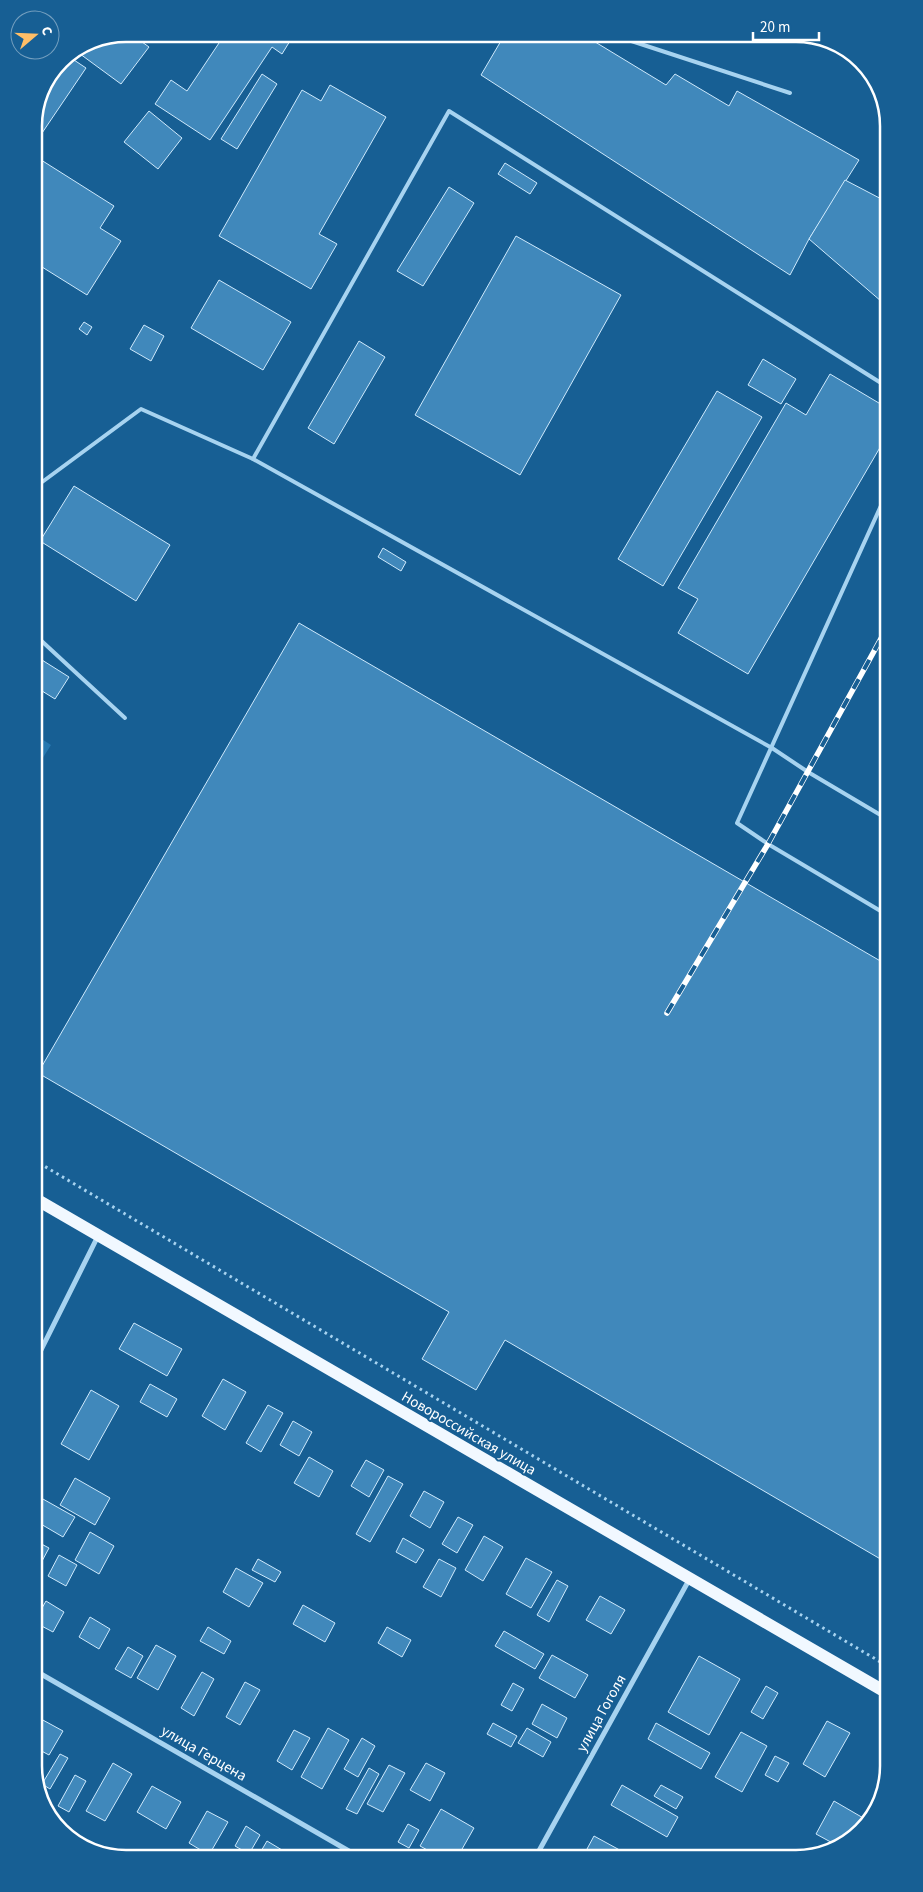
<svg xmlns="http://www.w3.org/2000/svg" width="923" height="1892" font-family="'Source Sans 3',sans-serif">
<rect width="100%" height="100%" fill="#175f94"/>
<path fill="#2778b0" d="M34 734 51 745 34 772Z"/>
<g fill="#4088bb" stroke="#cee9fc">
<path d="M126 34H131L149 47 121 84 76 51 91 41Z"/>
<path d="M225 34H290L293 36 282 54 272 47 210 140 155 104 171 80 187 91Z"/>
<path d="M505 34H582L666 85 675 74 729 106 737 91 859 160 809 239 790 275 481 75Z"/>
<path d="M679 34H691L685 40Z"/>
<path d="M68 56 86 68 40 136 34 132V121L61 61Z"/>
<path d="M262 74 277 84 237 149 221 139Z"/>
<path d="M330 85 386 117 319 234 337 244 311 289 219 236 302 90 321 101Z"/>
<path d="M149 111 182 138 158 169 124 142Z"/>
<path d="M38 158 114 206 100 228 121 241 87 295 34 262V164Z"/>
<path d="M505 163 537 183 530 194 498 174Z"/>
<path d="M845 180 889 203V308L809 239Z"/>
<path d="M449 187 474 203 423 286 397 271Z"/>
<path d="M516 236 621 295 520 475 415 415Z"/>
<path d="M219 280 291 322 263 370 191 328Z"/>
<path d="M84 322 92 327 87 335 79 329Z"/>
<path d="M144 325 164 336 151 361 130 349Z"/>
<path d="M359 341 385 357 334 444 308 428Z"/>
<path d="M763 359 796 379 781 404 748 385Z"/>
<path d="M830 374 889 409V432L748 674 678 633 698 599 678 588 786 403 806 415Z"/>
<path d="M717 391 762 417 663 586 618 559Z"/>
<path d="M74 486 170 545 136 601 40 541Z"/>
<path d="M383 548 406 562 401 571 378 557Z"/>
<path d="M299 623 889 966V1564L505 1340 476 1390 422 1359 449 1312 38 1073Z"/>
<path d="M34 655 69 677 55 699 34 686Z"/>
<path d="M134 1323 182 1349 167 1376 119 1349Z"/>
<path d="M223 1379 246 1392 225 1430 202 1416Z"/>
<path d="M150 1384 177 1399 167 1417 140 1402Z"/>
<path d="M91 1390 119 1406 89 1460 61 1444Z"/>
<path d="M268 1405 283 1413 261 1452 246 1443Z"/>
<path d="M293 1421 312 1432 299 1456 280 1445Z"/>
<path d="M309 1457 333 1471 319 1497 294 1483Z"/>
<path d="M366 1460 384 1470 369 1497 351 1486Z"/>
<path d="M388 1476 403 1484 370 1542 356 1534Z"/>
<path d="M75 1478 110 1498 95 1525 60 1505Z"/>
<path d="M424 1491 444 1502 430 1528 410 1516Z"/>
<path d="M34 1494 75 1517 63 1537 34 1520Z"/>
<path d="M458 1517 473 1525 457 1553 442 1544Z"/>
<path d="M90 1532 114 1546 99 1574 75 1560Z"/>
<path d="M484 1536 503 1547 483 1581 465 1570Z"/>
<path d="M403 1538 424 1550 416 1563 396 1552Z"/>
<path d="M34 1540 49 1548 41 1563 34 1558Z"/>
<path d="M59 1555 77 1565 66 1586 48 1576Z"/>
<path d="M526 1558 552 1572 531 1608 506 1594Z"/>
<path d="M258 1559 281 1572 275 1582 252 1570Z"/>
<path d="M439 1559 456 1568 441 1597 423 1587Z"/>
<path d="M236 1568 263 1583 249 1607 223 1592Z"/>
<path d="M557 1580 568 1586 549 1622 537 1615Z"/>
<path d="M600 1596 625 1610 611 1634 586 1620Z"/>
<path d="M46 1601 64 1612 53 1632 34 1622Z"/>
<path d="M303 1605 335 1623 325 1642 293 1624Z"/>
<path d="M90 1617 110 1629 99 1649 79 1637Z"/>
<path d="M208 1627 231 1641 224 1654 200 1641Z"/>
<path d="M387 1627 411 1640 402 1657 378 1643Z"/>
<path d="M504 1631 544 1654 535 1669 495 1646Z"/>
<path d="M156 1645 176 1656 158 1690 137 1678Z"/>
<path d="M128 1647 143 1656 131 1678 115 1669Z"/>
<path d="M552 1655 588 1675 575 1698 539 1678Z"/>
<path d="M699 1656 740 1679 709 1735 668 1712Z"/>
<path d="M202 1672 214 1679 194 1716 181 1708Z"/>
<path d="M245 1682 260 1690 240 1725 226 1717Z"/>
<path d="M513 1683 524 1689 512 1711 501 1705Z"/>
<path d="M766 1686 778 1693 763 1719 751 1712Z"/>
<path d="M542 1704 567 1718 557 1738 532 1724Z"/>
<path d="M41 1719 63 1731 49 1755 34 1747V1732Z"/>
<path d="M827 1721 850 1733 825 1777 803 1764Z"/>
<path d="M493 1723 517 1736 511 1747 487 1734Z"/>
<path d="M656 1723 710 1753 701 1769 648 1739Z"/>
<path d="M328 1728 349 1740 322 1789 301 1777Z"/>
<path d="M527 1728 551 1742 543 1757 518 1743Z"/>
<path d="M294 1730 310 1738 292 1770 277 1761Z"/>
<path d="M741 1732 767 1746 742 1792 715 1777Z"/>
<path d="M362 1738 375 1746 358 1777 344 1769Z"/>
<path d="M60 1754 68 1758 50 1789 42 1784Z"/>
<path d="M775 1756 789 1763 778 1782 765 1775Z"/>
<path d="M113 1763 132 1774 105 1821 86 1811Z"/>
<path d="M426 1763 445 1773 430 1801 410 1790Z"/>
<path d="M389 1765 405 1773 383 1812 367 1804Z"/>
<path d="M369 1768 379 1774 357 1814 346 1809Z"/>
<path d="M75 1775 86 1781 69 1812 58 1806Z"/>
<path d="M622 1785 678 1817 667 1837 611 1805Z"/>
<path d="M661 1785 683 1797 676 1809 654 1796Z"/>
<path d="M152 1786 181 1802 166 1829 137 1812Z"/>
<path d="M834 1801 865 1819 860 1828 838 1846 816 1834Z"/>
<path d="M441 1809 474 1828 457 1858H442L420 1846Z"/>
<path d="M207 1811 228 1822 209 1855 189 1843Z"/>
<path d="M408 1824 419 1830 409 1848 398 1842Z"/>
<path d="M246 1826 260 1835 249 1854 235 1846Z"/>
<path d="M594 1836 627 1854 624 1858H604L587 1849Z"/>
<path d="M267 1841 287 1853 284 1858H257Z"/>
<path d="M229 1851 242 1858H226Z"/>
</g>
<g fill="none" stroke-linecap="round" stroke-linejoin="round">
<path stroke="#a7d3f0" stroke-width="3" stroke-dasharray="2.5 4" stroke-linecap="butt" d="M34 1160 889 1667"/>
<g stroke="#a7d3f0" stroke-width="4">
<path d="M610 34 790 93"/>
<path d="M253 459 772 748 808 772 889 820"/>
<path d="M34 488 141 409 253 459 449 111 889 388"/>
<path d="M34 634 125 718"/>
<path d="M889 916 768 844 737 823 889 488"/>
</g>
<g stroke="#a7d3f0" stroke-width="5">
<path d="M34 1364 98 1236"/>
<path d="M34 1670 361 1858"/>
<path d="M535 1858 689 1580"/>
</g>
<path stroke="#f1f8ff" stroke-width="12" d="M34 1198 889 1694"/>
<g stroke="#fff" stroke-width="5.5">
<path id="rail" d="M667 1013 768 844 889 624"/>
</g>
<use href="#rail" stroke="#175f94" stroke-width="4" stroke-dasharray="11" stroke-linecap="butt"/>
</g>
<g text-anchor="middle" stroke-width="4" stroke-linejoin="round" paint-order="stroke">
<g font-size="15" fill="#fff" stroke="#175f94">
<text transform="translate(469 1433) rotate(30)" y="5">Новороссийская улица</text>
<text transform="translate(601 1713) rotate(-61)" y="5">улица Гоголя</text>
<text transform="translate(204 1753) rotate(30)" y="5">улица Герцена</text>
</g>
</g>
<path d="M0 0H923V1892H0ZM126 42H796A84 84 0 0 1 880 126V1766A84 84 0 0 1 796 1850H126A84 84 0 0 1 42 1766V126A84 84 0 0 1 126 42Z" fill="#175f94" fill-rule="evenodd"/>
<path fill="none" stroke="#fff" stroke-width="2.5" d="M126 42H796A84 84 0 0 1 880 126V1766A84 84 0 0 1 796 1850H126A84 84 0 0 1 42 1766V126A84 84 0 0 1 126 42Z"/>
<g transform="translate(35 35) rotate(71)"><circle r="24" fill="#175f94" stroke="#749fbf"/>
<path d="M0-4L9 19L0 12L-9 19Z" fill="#ffbe67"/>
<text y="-8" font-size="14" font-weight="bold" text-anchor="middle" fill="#ffffff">С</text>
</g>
<path d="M753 32v8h66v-8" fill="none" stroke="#ffffff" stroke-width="2.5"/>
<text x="760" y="32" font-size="15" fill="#ffffff" stroke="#175f94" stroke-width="4" paint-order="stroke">20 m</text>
</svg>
